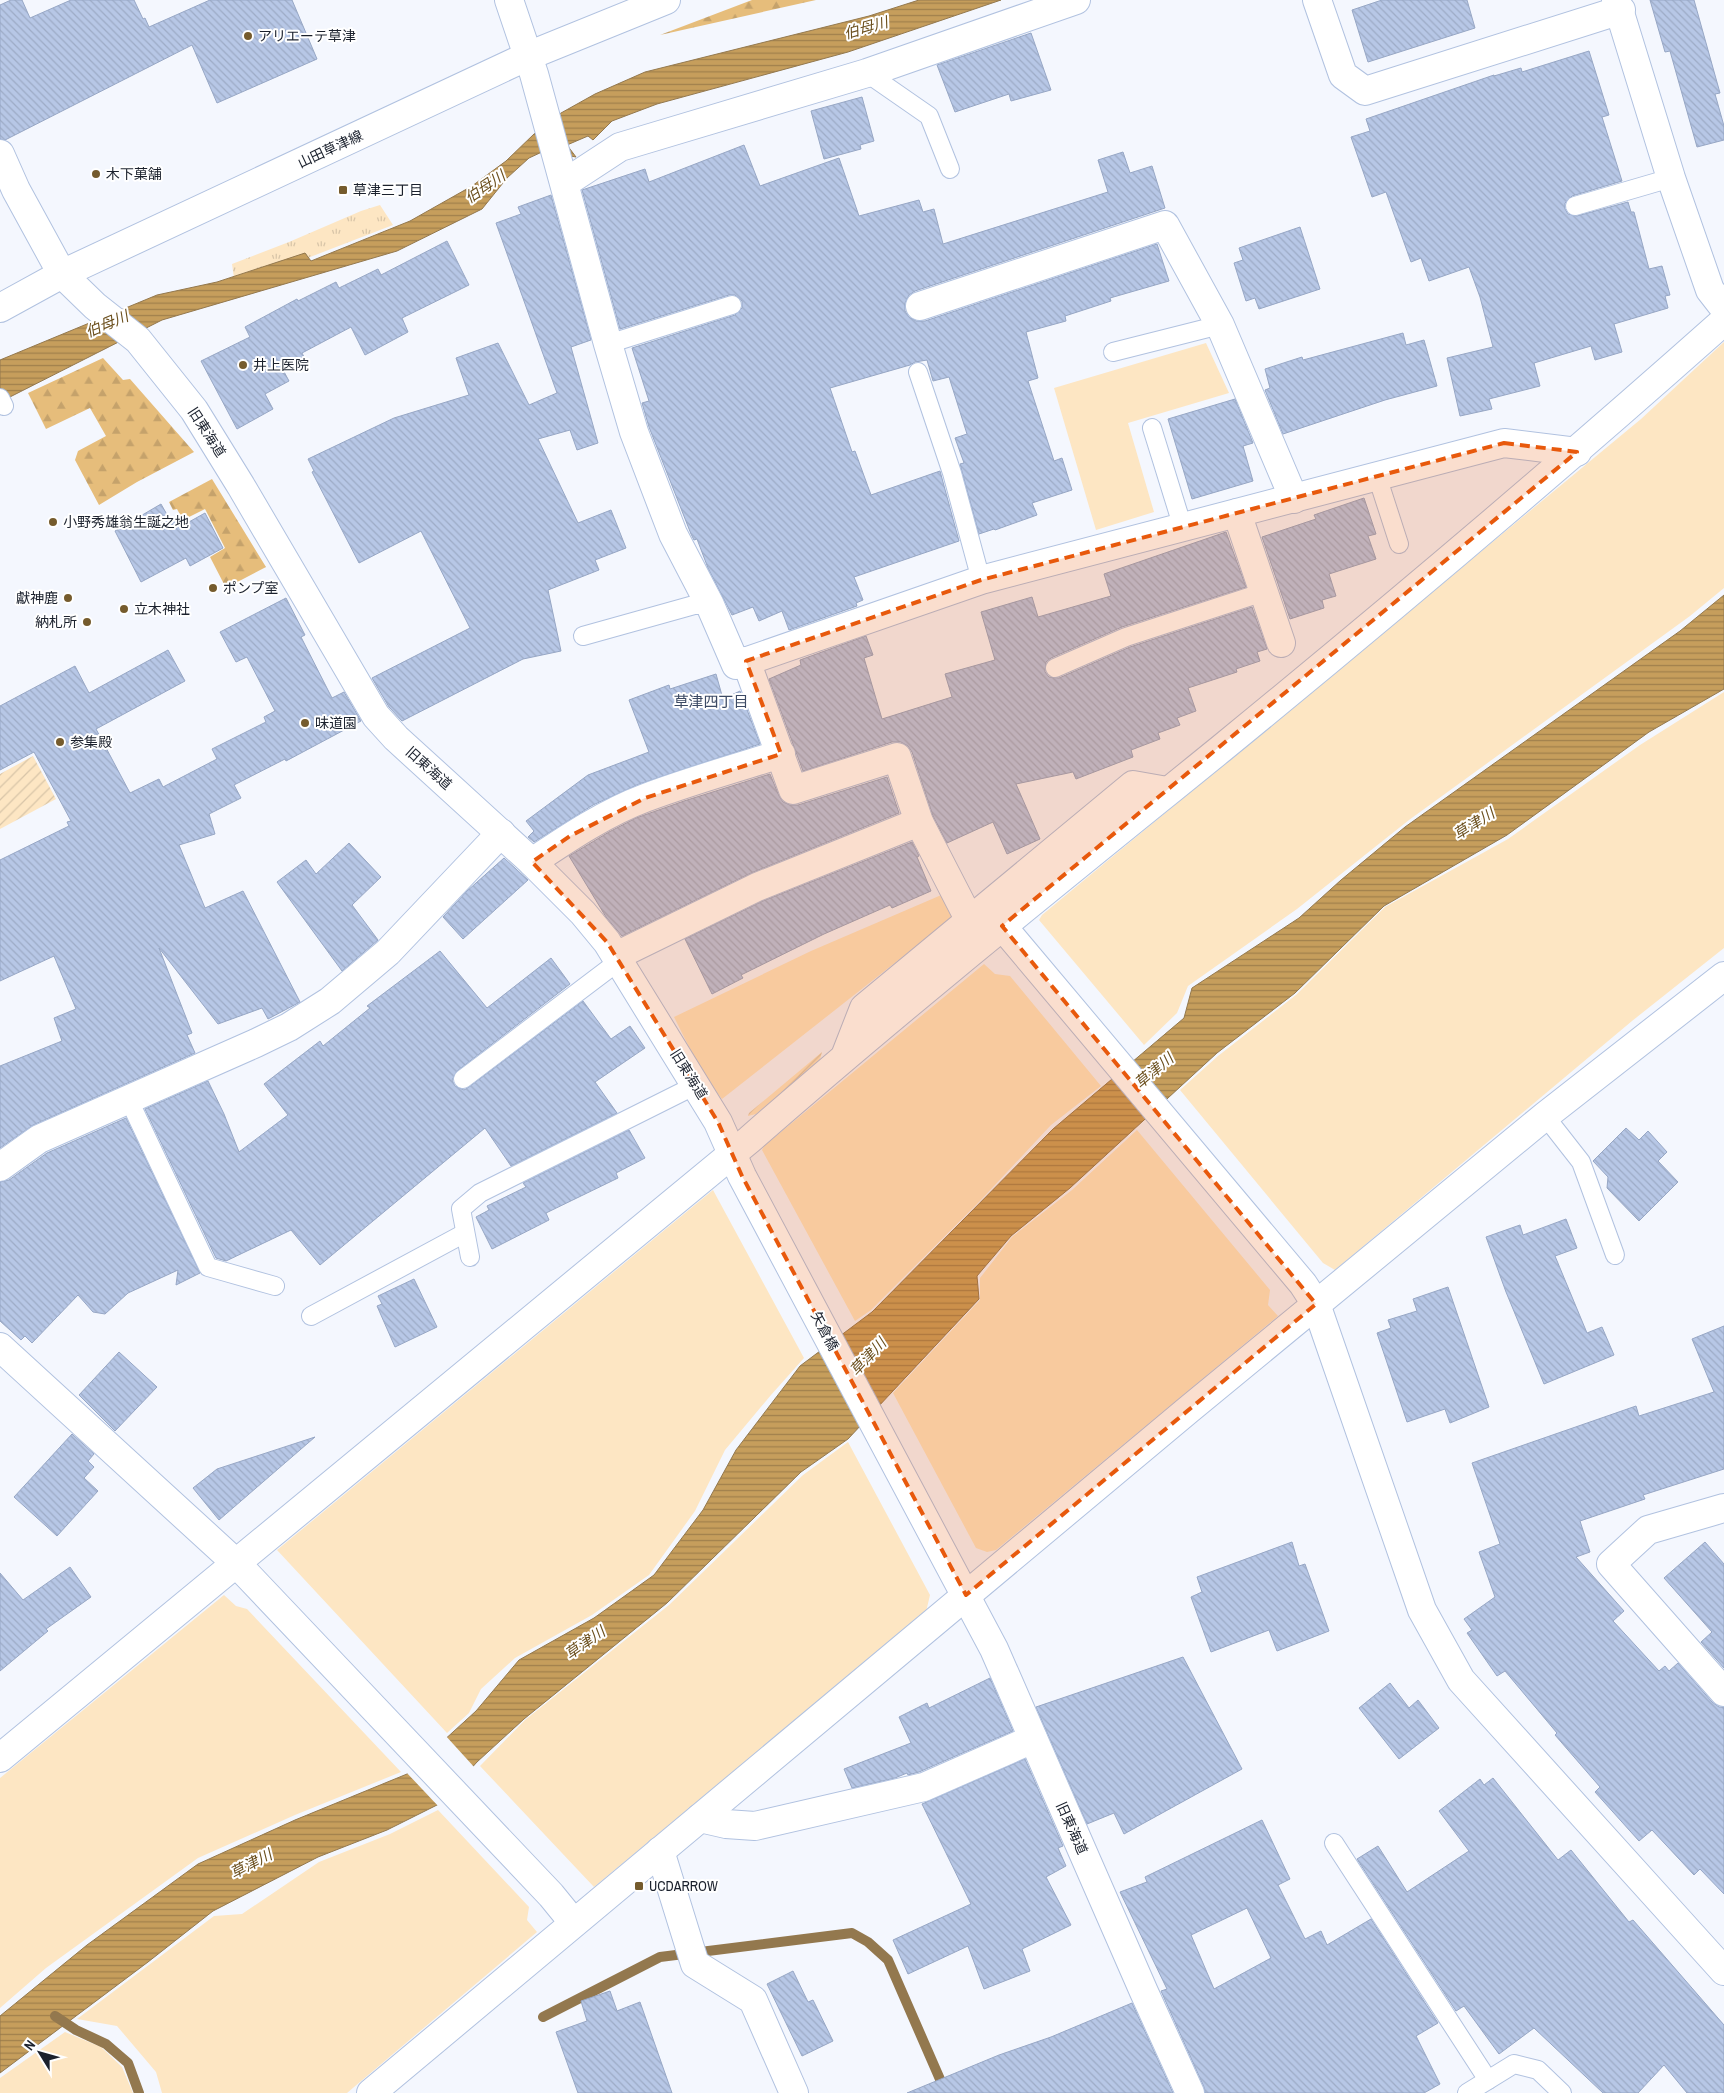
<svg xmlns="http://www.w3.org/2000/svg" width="1724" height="2093" font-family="'Archivo Narrow','Noto Sans JP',sans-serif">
<defs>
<pattern id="forest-firs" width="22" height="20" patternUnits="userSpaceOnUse" patternTransform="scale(1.25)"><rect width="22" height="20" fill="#e6bd7b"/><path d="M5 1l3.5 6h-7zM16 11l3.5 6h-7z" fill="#c5a26b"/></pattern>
<pattern id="park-tufts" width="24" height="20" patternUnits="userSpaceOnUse" patternTransform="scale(1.25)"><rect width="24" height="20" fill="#fde6c3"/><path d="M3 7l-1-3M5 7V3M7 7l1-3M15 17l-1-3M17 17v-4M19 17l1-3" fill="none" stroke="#d8c5a8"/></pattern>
<pattern id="garden-furrows" width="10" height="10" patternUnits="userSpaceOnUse" patternTransform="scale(1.25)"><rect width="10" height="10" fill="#fde6c3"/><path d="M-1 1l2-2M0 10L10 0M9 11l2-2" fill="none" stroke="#d8c5a8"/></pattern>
<pattern id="water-rules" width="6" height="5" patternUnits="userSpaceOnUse" patternTransform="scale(1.25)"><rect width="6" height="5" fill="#c69e5c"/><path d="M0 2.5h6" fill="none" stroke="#a0804c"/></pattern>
<pattern id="building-back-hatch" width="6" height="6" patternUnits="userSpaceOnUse" patternTransform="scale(1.25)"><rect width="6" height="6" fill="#b7c7e6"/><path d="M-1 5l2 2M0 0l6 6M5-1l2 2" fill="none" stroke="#9dabc6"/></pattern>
</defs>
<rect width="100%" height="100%" fill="#f4f7fe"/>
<g fill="#fde6c3">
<path d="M1724 342V588L1690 616 1409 820 1297 909 1188 986 1177 1013 1144 1045 1039 920 1042 915 1641 419Z"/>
<path d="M1206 343 1229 393 1128 423 1154 512 1096 530 1054 388Z"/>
<path d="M1724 692V948L1632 1021 1335 1270 1323 1263 1180 1090 1218 1056 1296 995 1385 907 1508 839 1640 745Z"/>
<path d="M946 893 957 914 722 1099 703 1075 674 1017 811 951Z"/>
<path d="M984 964 995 974 1010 976 1101 1086 1051 1125 979 1202 871 1310 855 1321 762 1150 764 1146Z"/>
<path d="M1137 1130 1270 1290 1268 1305 1278 1316 996 1550 987 1552 976 1548 893 1393 980 1300V1278L1012 1237 1072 1190Z"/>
<path d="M713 1190 804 1358 771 1395 725 1450 695 1511 649 1575 592 1615 515 1658 481 1689 469 1713 447 1733 277 1550Z"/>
<path d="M848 1442 930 1595 926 1612 594 1887 480 1766 525 1720 669 1605 803 1475Z"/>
<path d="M224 1595 236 1606 247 1609 401 1772 295 1815 198 1858 46 1968 0 2008V1778Z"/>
<path d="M438 1810 529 1907 527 1920 537 1932 347 2093H162L156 2072 117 2026 77 2019 214 1916 242 1914 319 1862 390 1834Z"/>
<path d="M65 2032 101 2047 122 2067 133 2093H0V2078Z"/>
</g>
<g fill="url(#forest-firs)">
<path d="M752 0H816L660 35Z"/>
<path d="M103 358 123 380 130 379 194 452 137 482 99 505 75 460 78 451 106 436 90 408 46 429 28 393Z"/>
<path d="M212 479 266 567 226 588 210 557 225 548 205 509 183 520 177 509 173 510 169 502Z"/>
</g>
<path fill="url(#park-tufts)" d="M380 205 393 225 287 266 234 278 232 264 289 242 361 211Z"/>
<g fill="url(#garden-furrows)">
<path d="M33 756 56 799 0 829V774Z"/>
<path d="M822 1052 819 1063 756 1114 748 1116 749 1113Z"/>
</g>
<g fill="url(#water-rules)" stroke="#93784e">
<path d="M919 0H1001L848 52 657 104 612 121 593 140 588 136 567 145 576 157 544 151 529 158 507 178 482 209 397 251 162 320 0 402V360L157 295 217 282 305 253 311 261 410 221 472 186 506 161 534 134 561 113 595 94 645 72 869 16Z"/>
<path d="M1724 595V689L1649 732 1507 835 1384 906 1295 993 1217 1053 1070 1188 1011 1236 977 1276 979 1299 848 1439 801 1472 667 1603 524 1719 477 1762 439 1804 387 1830 318 1857 213 1911 148 1962 0 2073V2016L87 1945 198 1864 295 1820 407 1774 476 1711 519 1660 594 1618 654 1575 703 1510 736 1450 800 1366 872 1312 1053 1129 1184 1018 1192 988 1299 918 1341 880 1405 827 1680 631Z"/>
</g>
<path fill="#f4f7fe" d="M445 1735 475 1768 439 1807 406 1772Z"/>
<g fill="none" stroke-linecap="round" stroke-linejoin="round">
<g stroke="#93784e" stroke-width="10">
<path d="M55 2016 76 2030 106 2044 128 2063 139 2093"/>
<path d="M543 2017 660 1957 852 1933 868 1942 888 1960 946 2093"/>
</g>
</g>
<g fill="url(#building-back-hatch)" stroke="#97a7c5" fill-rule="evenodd">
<path d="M11 0H22L30 18 71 0H134L143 19 145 18 149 27 210 0H292L317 59 217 103 192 45 5 140 0 139V5Z"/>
<path d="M1382 0H1467L1475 28 1368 62 1352 10Z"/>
<path d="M1650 0H1694L1720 93 1715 94 1724 126V140L1697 147 1670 51 1665 52Z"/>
<path d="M1031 33 1051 90 1011 101 1009 94 955 112 937 65Z"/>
<path d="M1589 51 1609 115 1602 117 1622 181 1572 196 1565 203V209L1568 214 1577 216 1628 202 1631 212H1634L1649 269 1662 266 1670 295 1665 296 1668 308 1614 324 1622 352 1595 360 1591 346 1534 363 1540 386 1489 399 1492 409 1460 416 1447 358 1493 347 1480 297 1469 267 1429 281 1421 258 1411 262 1386 192 1372 197 1351 137 1370 131 1366 119 1494 75V76L1521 68 1522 72Z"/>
<path d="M862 97 874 141 860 145 861 149 824 159 811 111Z"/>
<path d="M744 145 760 186 839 158 859 216 919 200 923 212 934 209 943 244 1108 192 1098 160 1123 152 1130 173 1152 166 1165 208 915 291 909 295 905 303V311L909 317 916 321H925L1157 244 1169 281 1110 298 1111 301 1065 316 1066 321 1026 332 1038 378 1028 381 1054 461 1062 458 1072 490 1032 503 1037 515 995 530 994 529 979 534 960 464 964 463 955 438 967 434 949 377 933 381 927 360 915 362 910 365 830 388 852 452 855 451 871 495 940 471 959 541 854 577 863 600 856 603 857 606 789 630 782 611 759 621 753 607 732 615 708 568 697 539 694 540 691 534 649 427 642 403 649 401 632 348 735 315 742 308V301L735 295H729L620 329 582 190 645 169 649 182Z"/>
<path d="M551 195 591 340 571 347 598 443 577 450 570 430 538 439 578 523 611 510 626 548 595 560 599 570 548 590 561 651 523 659 402 721 389 707 372 678 470 628 421 531 359 563 312 472 314 471 308 459 394 418 469 395 456 358 498 343 529 405 557 393 496 223 521 214 518 207Z"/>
<path d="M1300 227 1320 289 1259 309 1255 298 1246 301 1234 263 1243 260 1239 248Z"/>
<path d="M447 241 469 285 402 318 408 332 365 355 351 327 302 353 304 357 282 368 289 381 265 394 273 409 237 429 201 361 250 337 245 327 297 299 298 301 336 282 339 288 378 269 381 275Z"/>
<path d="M1403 333 1406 345 1424 340 1437 386 1385 400 1283 434 1265 390 1270 388 1265 369 1302 357 1303 360Z"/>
<path d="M1235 399 1253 443 1243 446 1253 481 1192 499 1168 419Z"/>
<path d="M1364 498 1376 534 1368 536 1376 559 1329 574 1336 596 1322 600 1324 608 1290 619 1262 537 1316 519 1314 515Z"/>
<path d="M161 504 170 520 175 518 180 527 205 513 223 548 190 566 186 558 141 582 115 531Z"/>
<path d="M1226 532 1246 587 1122 627 1051 658 1046 662 1045 672 1049 677 1059 678 1130 647 1252 607 1267 649 1257 652 1260 661 1236 669 1237 672 1188 688 1196 711 1177 718 1180 725 1158 733 1160 739 1131 750 1133 757 1076 779 1073 772 1016 784 1040 839 1007 854 993 822 947 843 933 816 912 752 908 746 901 742H892L803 771 769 679 801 665 800 660 866 636 873 655 864 658 882 719 952 697 945 674 995 660 981 612 1032 597 1038 617 1111 596 1104 574Z"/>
<path d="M286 598 305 635 301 637 332 698 344 692 361 721 286 761 285 759 234 785 241 798 209 814 215 834 179 845 205 908 243 891 300 1002 268 1019 262 1008 218 1024 159 948 192 1033 187 1035 195 1053 33 1125 0 1148V1066L62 1041 54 1018 76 1009 54 956 0 981V860L69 826 67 822 71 821 34 752 0 770V706L75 666 89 693 168 650 185 681 96 729 130 793 159 779 163 787 217 759 212 749 266 722 264 717 275 711 247 657 236 662 220 632Z"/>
<path d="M716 674 723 699 740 691 760 744 639 784 593 805 534 842 528 837 534 831 526 821 588 775 649 752 629 700 669 685 670 689Z"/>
<path d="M770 774 779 796 783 802 790 805H798L887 777 899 813 751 873 622 936 606 917 569 856 609 832 636 818 684 801Z"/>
<path d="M912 842 919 856 917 857 931 891 892 908 890 905 824 934 741 975 743 978 712 994 685 939 763 901Z"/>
<path d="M349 843 381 877 352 905 378 940 342 971 277 882 306 860 316 874Z"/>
<path d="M504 858 528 880 463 939 443 917 467 891Z"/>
<path d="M440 951 487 1008 551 958 570 984 457 1071 452 1080 455 1086 464 1090 469 1087 583 1001 611 1039 630 1026 645 1048 595 1082 617 1113 511 1166 485 1128 320 1265 291 1230 226 1261 216 1258 145 1109 208 1081 224 1114 239 1152 288 1115 264 1084 320 1041 323 1046 370 1008 367 1006Z"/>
<path d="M126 1118 200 1273 176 1285 178 1270 128 1293 105 1314 93 1312 78 1295 32 1343 25 1336 21 1340 0 1321V1182L9 1180 47 1153Z"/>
<path d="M1626 1128 1639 1140 1648 1131 1667 1152 1658 1161 1678 1182 1639 1221 1607 1188 1608 1177 1593 1161Z"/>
<path d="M629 1130 645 1158 616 1173 618 1178 546 1213 549 1220 492 1249 476 1217 489 1210 487 1206 526 1187 523 1183Z"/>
<path d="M1566 1219 1577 1248 1555 1256 1587 1333 1602 1327 1614 1355 1544 1384 1506 1292 1486 1237 1520 1225 1523 1235Z"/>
<path d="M414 1279 437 1327 395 1347 377 1306 382 1304 378 1296Z"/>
<path d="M1448 1287 1489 1407 1450 1423 1445 1409 1407 1422 1377 1333 1391 1328 1388 1320 1417 1311 1413 1299Z"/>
<path d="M1724 1326V1469L1643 1495 1645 1499 1580 1521 1590 1552 1576 1557 1624 1611 1613 1621 1659 1671 1665 1666 1669 1671 1678 1663 1712 1702 1719 1707H1724V1894L1700 1869 1694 1875 1652 1830 1639 1841 1595 1792 1600 1787 1555 1735 1557 1733 1505 1671 1497 1676 1467 1633 1472 1630 1464 1619 1495 1597 1479 1552 1500 1544 1472 1463 1636 1406 1639 1416 1714 1392 1692 1339Z"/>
<path d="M119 1352 157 1387 115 1431 79 1395Z"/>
<path d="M72 1434 94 1454 88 1461 94 1467 84 1478 98 1491 57 1536 14 1497Z"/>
<path d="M315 1437 219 1520 193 1488 217 1469Z"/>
<path d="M1292 1542 1299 1566 1305 1564 1329 1631 1277 1651 1269 1630 1211 1652 1191 1597 1202 1592 1197 1577Z"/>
<path d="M1705 1542 1724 1564V1668L1701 1642 1712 1632 1664 1578Z"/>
<path d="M70 1567 91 1597 46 1629 48 1631 0 1671V1573L23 1600Z"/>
<path d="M1183 1657 1242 1769 1124 1834 1114 1813 1087 1824 1036 1707Z"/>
<path d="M990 1678 1013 1731 919 1772 908 1775 907 1773 895 1778 852 1788 844 1769 911 1743 899 1717 927 1703 929 1708Z"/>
<path d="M1390 1683 1409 1708 1418 1700 1439 1728 1399 1759 1359 1708Z"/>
<path d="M1025 1759 1063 1846 1058 1848 1066 1866 1046 1877 1071 1925 1022 1949 1030 1971 984 1989 968 1946 908 1974 893 1940 971 1904 922 1804Z"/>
<path d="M1493 1778 1558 1860 1571 1850 1629 1922 1633 1920 1724 2025V2093H1687L1664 2065 1638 2093H1603L1534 2028 1499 2054 1464 2006 1456 2011 1357 1859 1378 1846 1407 1892 1469 1851 1439 1811 1480 1779 1484 1785Z"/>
<path d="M1262 1820 1290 1879 1278 1885 1305 1939 1321 1931 1327 1945 1371 1919 1438 2023 1416 2036 1440 2084 1424 2093H1205L1204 2087 1161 1991 1167 1989 1120 1892 1147 1882 1145 1877ZM1247 1908 1271 1958 1214 1989 1191 1935Z"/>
<path d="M793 1971 808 2002 813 2000 833 2041 802 2056 767 1984Z"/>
<path d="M610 1991 617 2011 640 2002 672 2093H578L556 2032 587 2021 581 2001Z"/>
<path d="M1132 2003 1173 2093H907L999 2055 1051 2037Z"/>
</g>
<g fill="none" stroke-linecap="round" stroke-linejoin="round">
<g stroke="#b1c2e0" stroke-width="20">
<g id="service">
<path d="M867 73 929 116 950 169"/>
<path d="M1575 206 1671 178"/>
<path d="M608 344 732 305"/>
<path d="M1113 352 1220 325"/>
<path d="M918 372 952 473 981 580"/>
<path d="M0 398 4 406"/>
<path d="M1152 428 1183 528"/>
<path d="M1377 476 1399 544"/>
<path d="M583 636 694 605H710"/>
<path d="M1055 668 1126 637 1264 592"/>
<path d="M463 1079 619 961"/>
<path d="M128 1098 208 1267 275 1286"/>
<path d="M1545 1116 1581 1162 1615 1255"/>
<path d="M470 1257 461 1209 480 1193 696 1085"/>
<path d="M311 1316 465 1233"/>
<path d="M1334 1843 1488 2080"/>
<path d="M1467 2093 1514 2064 1538 2070 1562 2093"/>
</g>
</g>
<g stroke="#b1c2e0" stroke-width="30">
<g id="minor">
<path d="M509 0 534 74 608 344 634 432 673 534 710 605 736 665 981 580 1504 443 1577 452"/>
<path d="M1317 0 1343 75 1365 91 1621 10"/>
<path d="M1616 0 1671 178 1710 290 1724 308"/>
<path d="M0 154 16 190 62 274 95 306 138 340 194 410 241 486 376 716 396 738 532 862 583 913 607 942 718 1122 742 1176 994 1649 1144 1992 1190 2093"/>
<path d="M565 183 620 147 867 73 1076 0"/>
<path d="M920 306 1165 225 1220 325 1294 499"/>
<path d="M1237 513 1281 643"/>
<path d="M746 661 793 790 897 757 919 822 970 921"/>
<path d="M532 862C568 838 605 813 645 798 690 781 736 768 781 754"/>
<path d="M1002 926 1303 1284 1316 1304 1422 1610 1461 1680 1724 1971"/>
<path d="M616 956 757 887 919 822"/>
<path d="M846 1054 864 1008 1133 785 1167 791"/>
<path d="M0 1167 39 1139 256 1043 289 1027 330 1001 388 952 501 833"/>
<path d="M0 1347 237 1564 551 1895 573 1922"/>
<path d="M1724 1508 1648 1530 1611 1564 1724 1692"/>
<path d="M0 1758 749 1140C903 1005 1063 877 1222 748 1392 609 1560 467 1724 321"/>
<path d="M700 1818 726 1824 755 1826 924 1787 1033 1739"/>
<path d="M660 1851 695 1964 753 2000 794 2093"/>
<path d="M371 2093 1188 1410 1545 1116 1724 976"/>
</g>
</g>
<g stroke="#b1c2e0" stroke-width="30">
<path id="secondary" d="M0 308 62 274 528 56 666 0"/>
</g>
<use href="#service" stroke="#fff" stroke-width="18"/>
<use href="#minor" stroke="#fff" stroke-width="28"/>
<use href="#secondary" stroke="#fff" stroke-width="28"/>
</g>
<path fill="#e8590c" fill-opacity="0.2" stroke="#e8590c" stroke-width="4" stroke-dasharray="10 6" stroke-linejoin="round" d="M1504 443 1577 452 1002 926 1316 1304 966 1595 742 1176 718 1122 607 942 532 862 570 836 645 798 781 754 746 661 981 580Z"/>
<g fill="#755b2d" stroke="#fff" stroke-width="2">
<circle cx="248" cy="36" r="5"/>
<circle cx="96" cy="174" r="5"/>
<rect x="338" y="185" width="10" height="10" rx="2.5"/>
<circle cx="243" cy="365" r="5"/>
<circle cx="53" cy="522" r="5"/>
<circle cx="213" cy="588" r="5"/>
<circle cx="68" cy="598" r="5"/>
<circle cx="124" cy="609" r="5"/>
<circle cx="87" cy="622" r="5"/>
<circle cx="305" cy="723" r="5"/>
<circle cx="60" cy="742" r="5"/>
<rect x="634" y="1881" width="10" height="10" rx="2.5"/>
</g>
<g text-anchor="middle" stroke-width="4" stroke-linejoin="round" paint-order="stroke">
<g font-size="14" fill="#1b212d" stroke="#fff" text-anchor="start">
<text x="258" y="41">アリエーテ草津</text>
<text x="106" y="179">木下菓舗</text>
<text x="353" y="195">草津三丁目</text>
<text x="253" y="370">井上医院</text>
<text x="63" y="527">小野秀雄翁生誕之地</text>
<text x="223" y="593">ポンプ室</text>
<text x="58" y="603" text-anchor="end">獻神鹿</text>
<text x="134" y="614">立木神社</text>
<text x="77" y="627" text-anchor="end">納札所</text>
<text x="315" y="728">味道園</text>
<text x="70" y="747">参集殿</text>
<text x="649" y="1891">UCDARROW</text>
</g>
<g font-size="14" fill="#1b212d" stroke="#fff">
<text transform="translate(330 149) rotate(-25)" y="5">山田草津線</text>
<text transform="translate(207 432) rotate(57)" y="5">旧東海道</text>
<text transform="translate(429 768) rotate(42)" y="5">旧東海道</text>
<text transform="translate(689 1074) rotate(58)" y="5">旧東海道</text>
<text transform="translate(825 1331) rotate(62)" y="5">矢倉橋</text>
<text transform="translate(1072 1828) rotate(66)" y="5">旧東海道</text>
</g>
<g font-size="15" font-style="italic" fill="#6b4f1d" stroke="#fff">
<text transform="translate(866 28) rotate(-16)" y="5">伯母川</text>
<text transform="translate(485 187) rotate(-34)" y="5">伯母川</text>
<text transform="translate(107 324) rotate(-23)" y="5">伯母川</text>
<text transform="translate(1474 824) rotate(-32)" y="5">草津川</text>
<text transform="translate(1154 1071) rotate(-40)" y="5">草津川</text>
<text transform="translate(868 1357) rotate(-47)" y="5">草津川</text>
<text transform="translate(585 1643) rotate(-35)" y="5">草津川</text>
<text transform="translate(251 1864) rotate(-28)" y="5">草津川</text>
</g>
<g font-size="15" fill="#3c4a64" stroke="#fff">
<text x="711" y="707">草津四丁目</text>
</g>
</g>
<g transform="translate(40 2053) rotate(307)" stroke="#ffffff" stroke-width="4" paint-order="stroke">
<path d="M0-4L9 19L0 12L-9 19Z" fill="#1b212d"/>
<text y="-8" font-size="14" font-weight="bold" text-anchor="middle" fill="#1b212d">N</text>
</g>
</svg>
